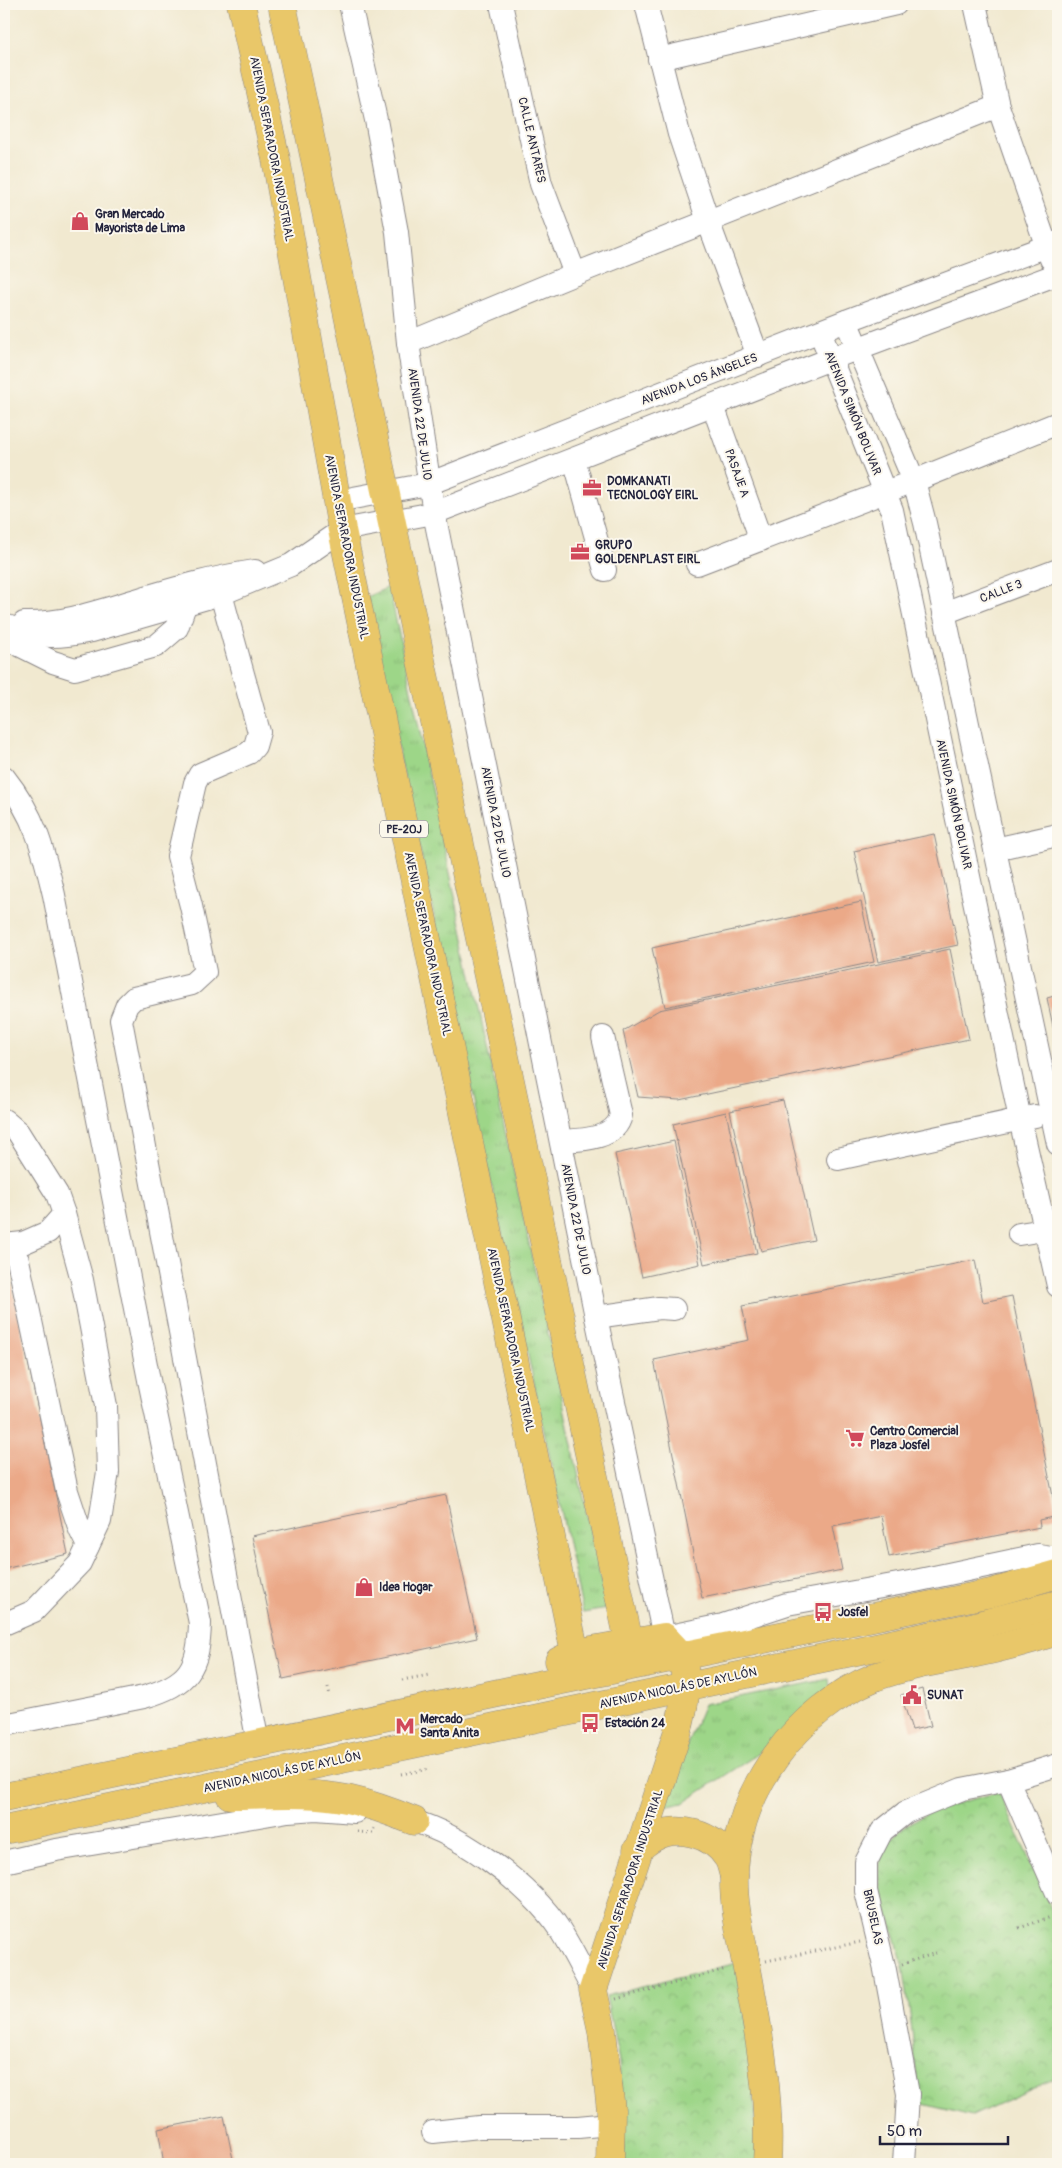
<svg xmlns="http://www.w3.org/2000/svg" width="1062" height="2168" font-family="Pangolin,sans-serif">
<defs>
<pattern id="grass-tufts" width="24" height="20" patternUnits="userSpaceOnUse" patternTransform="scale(1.25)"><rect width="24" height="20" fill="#9dd688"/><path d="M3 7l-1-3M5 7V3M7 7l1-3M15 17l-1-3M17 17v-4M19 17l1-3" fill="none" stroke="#87b776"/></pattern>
<pattern id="park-crowns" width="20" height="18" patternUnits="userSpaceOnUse" patternTransform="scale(1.25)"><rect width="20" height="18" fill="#9dd688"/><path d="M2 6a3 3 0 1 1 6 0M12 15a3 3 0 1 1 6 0" fill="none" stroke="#87b776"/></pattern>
</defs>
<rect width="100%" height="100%" fill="#fbf7ec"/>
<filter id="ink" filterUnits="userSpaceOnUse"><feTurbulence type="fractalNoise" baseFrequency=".02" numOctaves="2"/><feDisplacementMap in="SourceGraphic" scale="10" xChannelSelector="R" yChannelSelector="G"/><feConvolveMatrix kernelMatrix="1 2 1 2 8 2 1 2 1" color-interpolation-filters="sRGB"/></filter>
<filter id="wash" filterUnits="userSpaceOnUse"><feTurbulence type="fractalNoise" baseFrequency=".0096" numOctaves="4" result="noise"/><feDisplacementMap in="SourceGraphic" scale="20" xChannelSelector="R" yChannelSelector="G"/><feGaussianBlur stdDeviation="1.12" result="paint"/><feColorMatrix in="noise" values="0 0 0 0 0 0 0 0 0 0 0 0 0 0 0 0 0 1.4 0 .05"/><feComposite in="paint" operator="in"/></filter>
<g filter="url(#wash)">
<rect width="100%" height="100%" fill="#f1e9d0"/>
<g fill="url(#grass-tufts)" stroke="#607c62">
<path d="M389 587 607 1609 583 1613 366 597Z"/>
<path d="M829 1679 830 1690 773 1744 683 1803 660 1808 704 1704Z"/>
</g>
<g fill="url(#park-crowns)" stroke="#607c62">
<path d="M999 1792 1058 1924V2077L972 2116 919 2103C915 2059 911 2015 904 1972 900 1951 893 1930 887 1910 882 1891 874 1869 884 1850 903 1812 961 1803 999 1792Z"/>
<path d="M737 1963 751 2050 759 2164H624L619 2061 606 1996Z"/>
</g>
<g id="blocks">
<g fill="#eba988">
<path d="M934 834 958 945 878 962 854 851Z"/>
<path d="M861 902 874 962 665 1007 652 948Z"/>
<path d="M950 949 969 1039 679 1100 638 1097 623 1031 659 1010Z"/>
<path d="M1058 995V1045H1057L1047 998Z"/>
<path d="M783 1100 814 1240 761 1251 730 1111Z"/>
<path d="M726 1112 757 1253 704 1264 673 1124Z"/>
<path d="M674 1141 700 1264 642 1277 615 1154Z"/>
<path d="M7 1260 68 1554 4 1569V1261Z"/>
<path d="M975 1260 983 1302 1012 1296 1057 1516 1039 1520 1040 1527 889 1557 881 1516 833 1526 842 1570 702 1598 654 1360 749 1340 742 1306Z"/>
<path d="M446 1495 477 1638 283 1679 252 1536Z"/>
<path d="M922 1689 931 1726 912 1730 901 1695Z"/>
<path d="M224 2116 234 2164H164L158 2129Z"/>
</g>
</g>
</g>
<g filter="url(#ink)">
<use href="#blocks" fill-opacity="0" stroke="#8a8686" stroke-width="1"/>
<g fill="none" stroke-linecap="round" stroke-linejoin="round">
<g stroke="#8a8686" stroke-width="24">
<g id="minor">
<path d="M350 4 376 120 397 232 408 343 434 513 596 1317 664 1637 723 1625 787 1604 915 1581 1038 1555 1058 1558"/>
<path d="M501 4 541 184 575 274"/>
<path d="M646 4 679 134 708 221 758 356"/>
<path d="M975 4 998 106 1051 259"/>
<path d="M659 59 896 4"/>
<path d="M846 321 914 481 925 523 1058 1144"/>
<path d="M820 332 892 510 1020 1119 1058 1286"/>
<path d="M408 343 575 274 998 106"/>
<path d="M713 406 761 540"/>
<path d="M574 459 605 570"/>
<path d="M337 501 428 484 846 321 1058 242"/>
<path d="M697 564 914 481 1058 423"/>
<path d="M221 594 259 732 255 746 249 753 200 774 195 783 178 856 191 906 205 972 192 984 134 998 127 1005 121 1020 258 1743"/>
<path d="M944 613 1058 570"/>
<path d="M24 623C63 624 99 611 136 600 176 588 214 577 255 571"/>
<path d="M4 625C42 638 52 639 92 631L221 594 291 565 342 530 434 513 859 348 1058 274"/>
<path d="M4 631 17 644 53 662 75 669 156 646 177 628 186 603"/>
<path d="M4 777C35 816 43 848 54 895L150 1385 200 1623C199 1668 189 1684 144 1697L4 1725"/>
<path d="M995 849 1058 835"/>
<path d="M4 1120 18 1132 57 1194 64 1214 82 1280 106 1406 108 1472 100 1521 80 1563 34 1611 4 1624"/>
<path d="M561 1141C580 1140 616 1140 621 1115L603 1037"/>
<path d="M838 1159 1035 1116"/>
<path d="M1019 1234 1044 1230"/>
<path d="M4 1243 8 1245 18 1260 67 1491 80 1530 88 1546"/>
<path d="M4 1245 23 1243 48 1232 64 1214"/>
<path d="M596 1317 659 1308 674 1309"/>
<path d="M1008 1780 1058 1895"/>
<path d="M399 1818C453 1827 530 1884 560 1930 572 1949 582 1970 593 1990"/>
<path d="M4 1862 56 1850 288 1811 316 1809 355 1812"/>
<path d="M433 2132 479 2127H578L610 2124"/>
<path d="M904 2164 908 2094 885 1970 866 1891V1862L882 1831 906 1812 962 1789 1008 1780 1058 1765"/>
</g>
</g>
<g stroke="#8a8686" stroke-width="29">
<g id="major">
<path d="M241 4 276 159 342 530 575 1653"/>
<path d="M282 4 629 1642"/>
<path d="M559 1661 575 1653 664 1637C669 1643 678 1650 681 1657 690 1683 684 1708 677 1734L593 1990 602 2031 611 2110 610 2164"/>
<path d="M230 1795C269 1795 309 1791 347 1799 370 1804 392 1812 414 1821"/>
<path d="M4 1797 508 1691 991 1593 1058 1574"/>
<path d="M4 1830 971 1627 1058 1604"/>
<path d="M637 1850C642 1846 647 1841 653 1838 677 1823 713 1834 728 1858 731 1863 732 1870 734 1876"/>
<path d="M767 2164C771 2099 759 2033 747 1969 742 1939 733 1907 734 1876 736 1790 797 1709 875 1677 905 1666 936 1661 967 1655 998 1649 1028 1641 1058 1631"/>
</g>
</g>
<g stroke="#8a8686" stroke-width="3" stroke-dasharray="1 4" stroke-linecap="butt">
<path d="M402 1680 429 1675"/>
<path d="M328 1687 330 1695"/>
<path d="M401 1774 429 1769"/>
<path d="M357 1832 373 1833 374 1828"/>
<path d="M1019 1928 1057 1915"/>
<path d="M766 1961 860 1942"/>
<path d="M902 1964 936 1953"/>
<path d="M616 1999 726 1969"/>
</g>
<use href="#minor" stroke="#fff" stroke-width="22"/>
<use href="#major" stroke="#e9c769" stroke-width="28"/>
</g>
</g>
<defs>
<g id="shop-bare" transform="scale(1.5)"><path d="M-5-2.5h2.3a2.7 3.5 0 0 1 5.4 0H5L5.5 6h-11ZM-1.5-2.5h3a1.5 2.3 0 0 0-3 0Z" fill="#d1495b" stroke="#fbf7ec" stroke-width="2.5" paint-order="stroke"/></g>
<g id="office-bare" transform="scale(1.5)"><path d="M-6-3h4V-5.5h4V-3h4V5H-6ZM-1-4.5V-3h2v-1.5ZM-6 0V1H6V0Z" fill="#d1495b" stroke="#fbf7ec" stroke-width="2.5" paint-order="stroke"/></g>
<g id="supermarket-bare" transform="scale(1.5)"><path d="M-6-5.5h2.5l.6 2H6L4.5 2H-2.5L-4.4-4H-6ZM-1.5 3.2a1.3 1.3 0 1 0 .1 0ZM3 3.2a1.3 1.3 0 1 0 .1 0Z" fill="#d1495b" stroke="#fbf7ec" stroke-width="2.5" paint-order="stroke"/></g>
<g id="bus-bare" transform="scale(1.5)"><path d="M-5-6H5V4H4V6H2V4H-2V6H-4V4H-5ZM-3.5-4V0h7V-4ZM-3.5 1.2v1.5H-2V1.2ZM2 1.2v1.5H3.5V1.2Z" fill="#d1495b" stroke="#fbf7ec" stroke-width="2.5" paint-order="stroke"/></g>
<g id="civic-bare" transform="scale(1.5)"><path d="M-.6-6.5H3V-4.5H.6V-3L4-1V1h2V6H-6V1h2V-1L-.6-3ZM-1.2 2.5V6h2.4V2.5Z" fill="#d1495b" stroke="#fbf7ec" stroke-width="2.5" paint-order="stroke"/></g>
<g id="metro-bare" transform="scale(1.5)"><path d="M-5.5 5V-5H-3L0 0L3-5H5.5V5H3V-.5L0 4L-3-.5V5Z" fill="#d1495b" stroke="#fbf7ec" stroke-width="2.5" paint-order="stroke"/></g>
</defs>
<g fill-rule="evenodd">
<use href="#shop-bare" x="80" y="221"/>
<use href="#office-bare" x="592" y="488"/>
<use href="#office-bare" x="580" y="552"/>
<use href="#supermarket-bare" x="855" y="1438"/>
<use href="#shop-bare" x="364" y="1587"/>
<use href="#bus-bare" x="823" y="1612"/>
<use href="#civic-bare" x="912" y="1695"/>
<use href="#bus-bare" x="590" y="1723"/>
<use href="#metro-bare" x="405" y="1726"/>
</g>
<g text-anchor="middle" stroke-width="4" stroke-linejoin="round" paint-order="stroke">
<rect fill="#fbf7ec" stroke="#636270" stroke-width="1" x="380" y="820.5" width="48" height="17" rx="4"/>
<g font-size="11" font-weight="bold" fill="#22223b">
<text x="404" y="833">PE-20J</text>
</g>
<g font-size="12" fill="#22223b" stroke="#fbf7ec">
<text transform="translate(532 140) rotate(77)" y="4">CALLE ANTARES</text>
<text transform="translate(272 149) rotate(79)" y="4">AVENIDA SEPARADORA INDUSTRIAL</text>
<text transform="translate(699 379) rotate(-21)" y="4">AVENIDA LOS ÁNGELES</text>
<text transform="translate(853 413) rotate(68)" y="4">AVENIDA SIMÓN BOLIVAR</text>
<text transform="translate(420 424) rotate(82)" y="4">AVENIDA 22 DE JULIO</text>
<text transform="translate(737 473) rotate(70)" y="4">PASAJE A</text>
<text transform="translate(347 547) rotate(79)" y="4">AVENIDA SEPARADORA INDUSTRIAL</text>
<text transform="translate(1001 591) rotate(-21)" y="4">CALLE 3</text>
<text transform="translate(954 804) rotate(78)" y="4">AVENIDA SIMÓN BOLIVAR</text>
<text transform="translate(496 822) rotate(79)" y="4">AVENIDA 22 DE JULIO</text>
<text transform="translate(428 944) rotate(78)" y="4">AVENIDA SEPARADORA INDUSTRIAL</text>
<text transform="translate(576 1219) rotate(79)" y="4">AVENIDA 22 DE JULIO</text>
<text transform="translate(511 1340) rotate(78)" y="4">AVENIDA SEPARADORA INDUSTRIAL</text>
<text transform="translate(678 1688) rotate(-12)" y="4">AVENIDA NICOLÁS DE AYLLÓN</text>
<text transform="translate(282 1772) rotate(-12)" y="4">AVENIDA NICOLÁS DE AYLLÓN</text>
<text transform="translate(630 1879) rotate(-72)" y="4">AVENIDA SEPARADORA INDUSTRIAL</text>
<text transform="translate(873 1917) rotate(78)" y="4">BRUSELAS</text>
</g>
<g font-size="12" font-weight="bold" fill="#22223b" stroke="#fbf7ec" text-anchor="start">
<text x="95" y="218">Gran Mercado<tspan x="95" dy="14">Mayorista de Lima</tspan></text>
<text x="607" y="485">DOMKANATI<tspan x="607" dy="14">TECNOLOGY EIRL</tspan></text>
<text x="595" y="549">GRUPO<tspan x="595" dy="14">GOLDENPLAST EIRL</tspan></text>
<text x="870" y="1435">Centro Comercial<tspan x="870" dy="14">Plaza Josfel</tspan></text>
<text x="379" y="1591">Idea Hogar</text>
<text x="838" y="1616">Josfel</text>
<text x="927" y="1699">SUNAT</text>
<text x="420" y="1723">Mercado<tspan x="420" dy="14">Santa Anita</tspan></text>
<text x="605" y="1727">Estación 24</text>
</g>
</g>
<rect width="1062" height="2168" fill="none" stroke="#fbf7ec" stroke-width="20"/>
<path d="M880 2136v8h128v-8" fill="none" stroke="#22223b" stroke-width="2.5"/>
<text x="887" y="2136" font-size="15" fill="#22223b" stroke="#fbf7ec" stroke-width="4" paint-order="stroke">50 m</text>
</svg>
